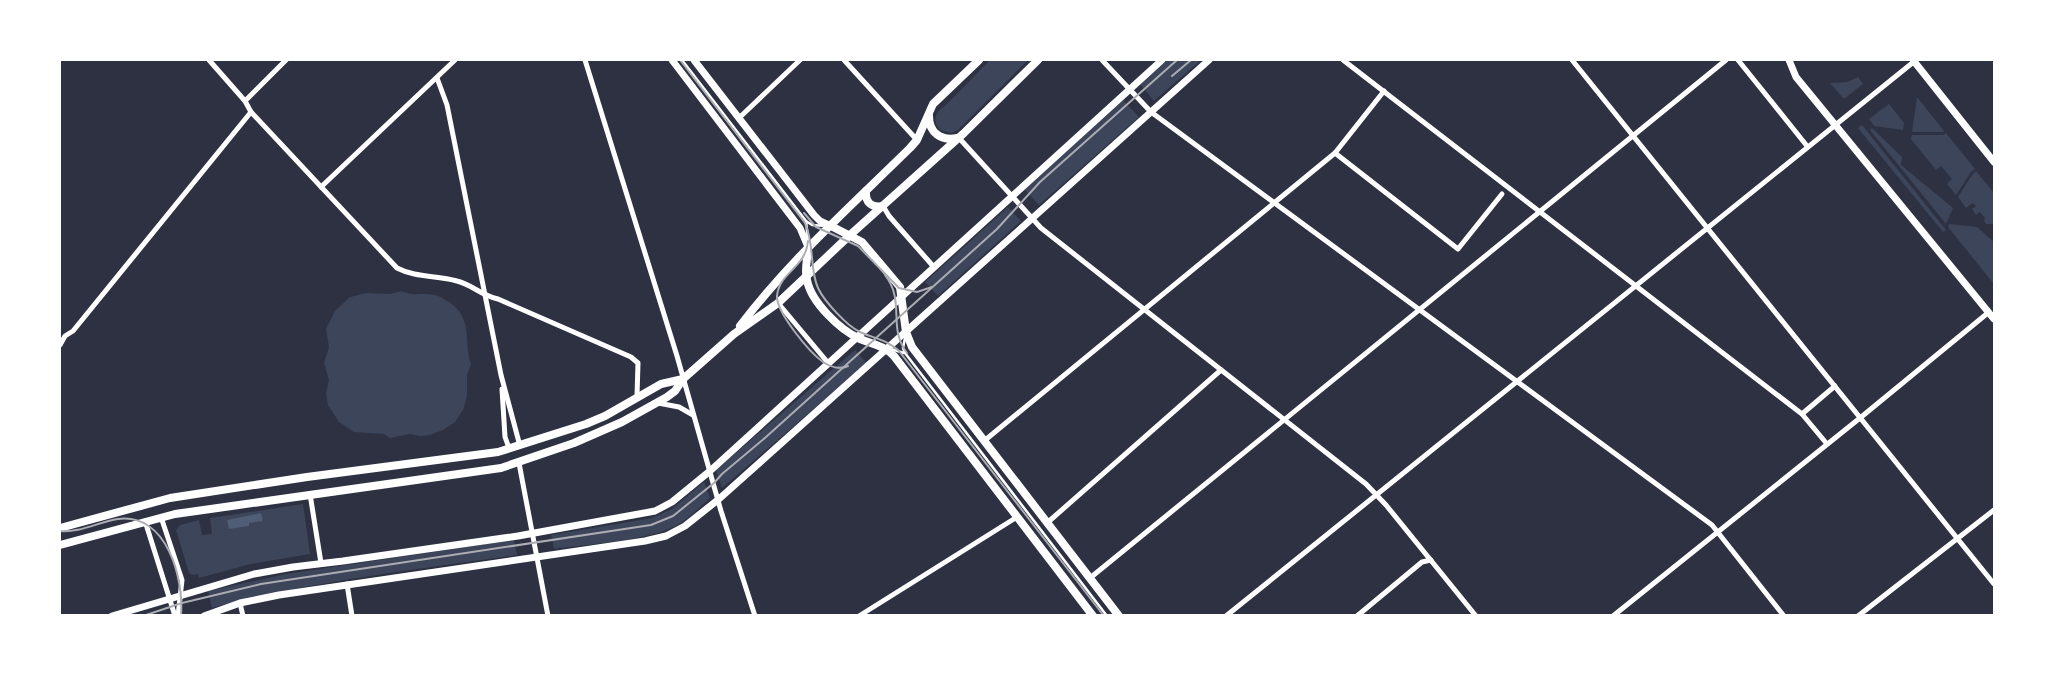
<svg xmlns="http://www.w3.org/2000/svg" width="2054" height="675" font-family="'DM Sans',sans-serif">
<rect width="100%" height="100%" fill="#2d3142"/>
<g fill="#3c4559">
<path d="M990 60H1028L958 130 951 133 940 130C931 119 936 112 946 105Z"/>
<path d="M1168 60H1201L1154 101 1140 84Z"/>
<path d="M1858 77 1863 84 1844 99 1830 83 1847 82Z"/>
<path d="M1917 97 1944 131 1943 132H1912Z"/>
<path d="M1123 100 1139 117 1039 205 1024 189Z"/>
<path d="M1889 104 1904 123 1903 130 1874 126 1869 119Z"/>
<path d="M1862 125 1946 230 1943 232 1858 128Z"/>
<path d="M1872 128 1902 157 1901 165 1953 208 1946 224 1870 130Z"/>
<path d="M1946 133 1975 169 1971 172 1956 195 1947 184 1952 179 1941 166 1936 170 1911 139 1912 135H1943Z"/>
<path d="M1976 171 1994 193V224H1986L1984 220 1985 218 1980 212 1976 215 1972 209 1976 206 1973 203 1966 208 1958 197 1972 175Z"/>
<path d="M1008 207 1021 221 938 296 925 282Z"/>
<path d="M1949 224 1977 227 1994 242V284L1948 227Z"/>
<path d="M401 291C414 297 421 292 434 295 439 295 445 300 449 302 474 319 463 341 471 364L467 375V396L463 410 455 422 443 430 430 435 420 436 410 434 390 438 384 434 354 432 339 422 328 405 326 393 329 380 324 363 329 347 326 329 335 311 350 297 367 293 390 294Z"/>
<path d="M855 350 867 363 722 488 716 470Z"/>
<path d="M704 482 710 498C700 507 691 516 681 523 652 541 589 544 554 549L551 535 652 518 672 509Z"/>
<path d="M303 504 310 554 251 564 199 578 198 574 193 575 189 573 176 530 180 525 199 520 202 535 212 534 210 518Z"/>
<path d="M514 540 517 555C415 570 311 581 212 608L208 591 286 574Z"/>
</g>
<path fill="#4f5d75" d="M261 513 263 521 249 523V526L229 529 227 520Z"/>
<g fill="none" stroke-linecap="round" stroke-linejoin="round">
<g stroke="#fff" stroke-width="2.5">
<path d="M682 60 806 221 808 240"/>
<path d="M806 221 812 225 826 226"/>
<path d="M905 338 903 348 905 353 1107 616"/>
<path d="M891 349 904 353"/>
</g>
<g stroke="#fff" stroke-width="5">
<path d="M209 60 245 101 251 112 397 268C416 278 437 275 457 281 473 285 480 295 498 299L631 357 638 363 637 396"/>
<path d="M585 60 677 356 721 511 755 616"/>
<path d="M844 60 917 140"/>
<path d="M1102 60 1151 112 1712 525 1784 616"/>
<path d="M1343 60 1802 414 1827 444"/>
<path d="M1572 60 1994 584"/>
<path d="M1738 60 1807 146"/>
<path d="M437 78 447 105 501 375 520 446"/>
<path d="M245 101 286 60"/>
<path d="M739 118 800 60"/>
<path d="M959 138 1041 228 1366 484 1386 505 1476 616"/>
<path d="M1335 153 1458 249 1502 194"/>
<path d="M321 187 455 60"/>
<path d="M883 206 889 216 933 266"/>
<path d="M778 303 829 364"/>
<path d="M60 345 65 336 73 331 251 112"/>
<path d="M502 389 505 437 509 448"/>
<path d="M658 403 679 407 693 415"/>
<path d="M1802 414 1835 386"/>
<path d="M984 441 1335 153 1384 91"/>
<path d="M519 463 548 616"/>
<path d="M310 494 321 563"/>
<path d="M161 517 182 580 178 616"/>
<path d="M145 521 175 616"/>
<path d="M1047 523 1221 370"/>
<path d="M1090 578 1726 60"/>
<path d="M347 584 352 616"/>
<path d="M240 603 243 616"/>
<path d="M859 616 1017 517"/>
<path d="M1226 616 1916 60"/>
<path d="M1357 616 1422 562 1431 560"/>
<path d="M1613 616 1860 418 1989 312"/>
<path d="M1858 616 1994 510"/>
</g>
<g stroke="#fff" stroke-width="7">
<path d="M672 60 800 228 808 247"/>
<path d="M694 60 814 215 820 221 831 226"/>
<path d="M1789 60 1796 77 1994 319"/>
<path d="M1913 60 1994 162"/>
<path d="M112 616 254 574 293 567 343 561 518 536 655 511 672 502 710 471 1162 60"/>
<path d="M204 616 240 603 279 595 645 541 666 536 685 526 719 499 1209 60"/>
</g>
<g stroke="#fff" stroke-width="8">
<path d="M929 116C929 133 941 141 957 138"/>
<path d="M866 191C865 203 872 208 883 206"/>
<path d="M831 226 862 242 900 287 906 332 912 347 1119 616"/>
<path d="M808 247C808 258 804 269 807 280 811 302 840 330 860 339 872 344 885 346 894 356L1093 616"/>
<path d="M740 326C790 260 851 206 910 148L917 140 933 104 979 60"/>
<path d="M60 528 170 498 307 477 498 452 586 424 605 416 661 384 683 379"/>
<path d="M60 545 175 514 501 468 574 443 622 422 667 397 675 391 683 379 734 334 778 303 850 235 964 133 1038 60"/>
</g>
<g stroke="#abadb3" stroke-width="2">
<path d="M680 60 805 223C815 245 809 268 818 288 824 301 847 326 860 332 873 338 888 340 899 351L1104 616"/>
<path d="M1172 76 1191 60"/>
<path d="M804 213 816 227 858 246 899 288 917 292 932 287"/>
<path d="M808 241C806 268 779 272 777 296 776 312 809 352 823 362 830 367 840 370 848 366"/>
<path d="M885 275C906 302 887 327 907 353"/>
<path d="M60 531C80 533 98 522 118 519 167 513 184 578 181 616"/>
<path d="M143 616 182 603 261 584 651 525 673 516 714 483 722 474 766 437 997 229 1040 182 1177 60"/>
</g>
</g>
<rect width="2054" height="675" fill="none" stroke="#ffffff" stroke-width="122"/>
</svg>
